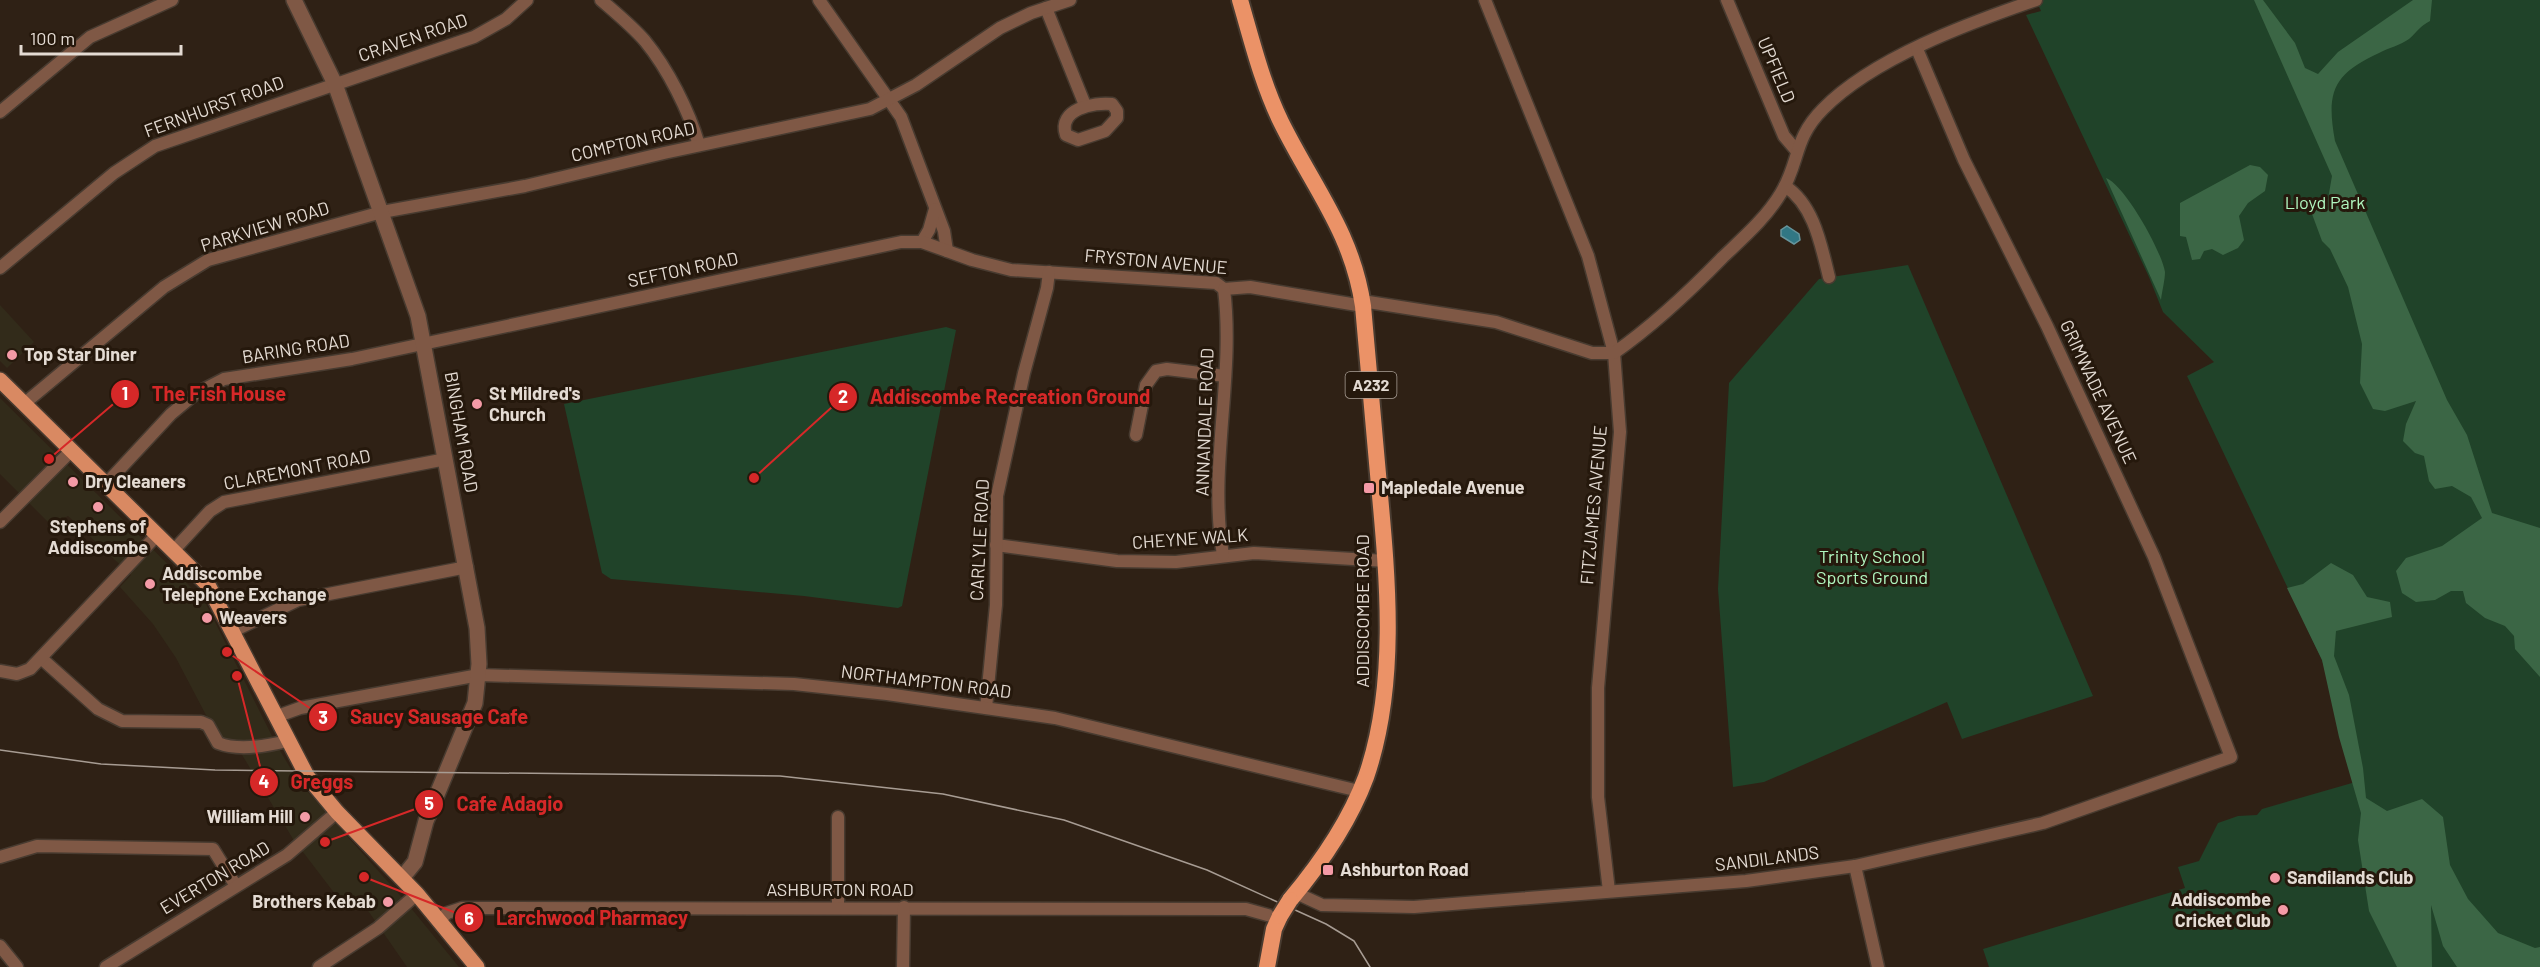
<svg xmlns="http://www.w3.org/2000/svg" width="2540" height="967" font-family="Barlow,sans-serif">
<rect width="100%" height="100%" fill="#2f2115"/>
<g fill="#322b1a">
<path d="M0 305 34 342 7 368 0 361Z"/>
<path d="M0 398 204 600 275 742 298 781 406 902 459 967H407L362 902 348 911 293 839 233 740 225 741 217 736 176 658 153 624 120 587 131 575 68 516 51 525 0 474Z"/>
</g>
<g fill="#204329">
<path d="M2036 0H2540V967H1989L1983 949 2185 888 2178 867 2199 861 2218 823 2238 816 2257 815 2262 809 2359 781 2322 660 2187 376 2214 362 2163 312 2149 277 2026 15 2041 11Z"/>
<path d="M1908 265 2093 696 1962 739 1947 702 1764 782 1733 787 1718 589 1729 383 1819 279Z"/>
<path d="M946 327 956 330 902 606 898 608 804 596 611 579 602 573 564 404Z"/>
</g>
<g fill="#3b6645">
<path d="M2254 0H2263L2295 43 2305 68 2318 74 2338 52 2413 0H2432L2430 21C2420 26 2417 32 2409 39 2401 45 2388 48 2379 53 2333 74 2326 92 2335 141L2447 400 2467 435 2492 513 2540 528V677L2515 649 2514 636 2505 626 2485 618 2466 603 2463 591H2451L2435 600 2416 602 2402 593 2396 571 2406 558 2442 546 2482 518 2471 497 2452 486 2435 489 2429 481 2424 456 2415 453 2403 441 2406 424 2416 401 2385 411 2373 409 2360 383 2362 344 2348 287 2330 249 2322 241 2312 214 2328 199 2332 176Z"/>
<path d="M2250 165 2260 167 2268 175 2265 191 2248 203 2239 216 2244 240 2238 248 2223 255 2212 249 2204 251 2200 259 2192 260 2186 237 2180 236V203Z"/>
<path d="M2106 178C2125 185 2162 252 2165 272 2165 280 2162 291 2161 300Z"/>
<path d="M2331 563 2353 575 2367 597 2390 602 2392 617 2336 631 2334 656 2349 695 2363 768 2366 798 2387 811 2422 799 2443 817 2450 865 2468 899 2498 933 2535 948 2540 947V967H2457L2443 946 2431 905 2432 967H2397L2369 911 2358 840 2361 813 2339 737 2322 660 2287 588 2303 584Z"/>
</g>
<path fill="#317784" stroke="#67959c" stroke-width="1.5" d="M1787 226 1799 234 1800 240 1794 244 1781 236V230Z"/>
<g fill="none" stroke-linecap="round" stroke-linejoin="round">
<g stroke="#483b30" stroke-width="15">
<g id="minor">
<path d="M601 0C616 13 632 26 645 41 668 69 689 111 699 145"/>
<path d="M819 0 901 117 944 231 947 251"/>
<path d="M1485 0 1588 256 1614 353 1620 432 1598 688V797L1609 891"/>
<path d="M1727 0 1784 136 1796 150"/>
<path d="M1046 8 1085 105"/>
<path d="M1112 104 1117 111V118L1105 131 1078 140 1066 135C1057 109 1094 102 1112 104Z"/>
<path d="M0 112 90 37 172 0"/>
<path d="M1785 186C1814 205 1821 245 1829 277"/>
<path d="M922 242 929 230 935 209"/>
<path d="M0 268 114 173 155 146 474 37 506 19 527 0"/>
<path d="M1224 289 1250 287 1363 306"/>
<path d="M1362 301 1496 322 1592 353H1614C1654 325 1689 292 1723 257 1744 237 1766 218 1781 193 1800 162 1793 139 1823 109 1873 58 1969 23 2036 0"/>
<path d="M25 403 164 287 208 260 382 212 525 186 664 153 870 109 916 85 1000 28 1031 13 1070 0"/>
<path d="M1136 435 1146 385 1156 371 1167 369 1225 376"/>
<path d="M105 485 171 414 195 394 224 379 352 359 901 242H922L972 260 1011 270 1216 283 1224 289"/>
<path d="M0 522 72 450"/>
<path d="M996 545 1117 561 1176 562 1254 553 1386 561"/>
<path d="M174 550 210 511 224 502 446 459"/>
<path d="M1223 555C1208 467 1235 377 1224 289"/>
<path d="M233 631 298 600 467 567"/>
<path d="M41 658 98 709 122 721 201 722 208 725 218 743C238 751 267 746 287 741"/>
<path d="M0 671 17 674 30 669 157 535"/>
<path d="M986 708 996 605 997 496 1024 373 1047 288 1049 272"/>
<path d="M275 717 300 708 479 675 794 684 887 694 1055 718 1359 791"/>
<path d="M0 857 37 846 213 849 236 886"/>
<path d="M1855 866 1878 967"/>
<path d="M1296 893 1322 905 1414 907 1746 881 1855 866 2043 823 2231 757 2154 557 2047 326 1964 160 1917 49"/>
<path d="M838 907V817"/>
<path d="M440 920 447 913 462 908 1246 909 1278 918"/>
<path d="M0 946 17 967"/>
<path d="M106 967 287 855 337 812"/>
<path d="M319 967 378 928 417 894"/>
<path d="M903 967 904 907"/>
</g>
</g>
<g stroke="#483b30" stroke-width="18">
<path id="tertiary" d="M294 0 335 84 418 316 477 628 479 664 475 703 426 821 415 862 402 878"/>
</g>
<g stroke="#483b30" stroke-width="18">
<path id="primary" d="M0 380 208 585 307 776 337 812 417 894 477 967"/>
</g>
<g stroke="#483b30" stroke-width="20">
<g id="trunk">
<path d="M1240 0C1252 41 1262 83 1281 122 1313 187 1352 232 1363 306 1368 362 1373 418 1378 474 1387 572 1399 682 1366 777 1349 823 1321 863 1290 900"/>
<path d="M1267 967 1274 929 1280 916"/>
</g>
</g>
<use href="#minor" stroke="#7f5845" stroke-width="12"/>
<use href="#tertiary" stroke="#7f5845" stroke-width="15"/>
<use href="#primary" stroke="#d98962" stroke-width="15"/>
<use href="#trunk" stroke="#eb9267" stroke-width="16"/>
<path stroke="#a79c93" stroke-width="1.5" d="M0 750 101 764 215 770 780 776 943 794 1064 820 1207 870 1326 924 1354 941 1370 967"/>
<g stroke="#483b30" stroke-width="20" stroke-linecap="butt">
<path id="trunk-bridge" d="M1280 916 1290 900"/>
</g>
<use href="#trunk-bridge" stroke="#eb9267" stroke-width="16"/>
</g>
<g fill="#f49aa6" stroke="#25180c" stroke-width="2">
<circle cx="12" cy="355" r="6"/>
<circle cx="477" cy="404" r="6"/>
<circle cx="73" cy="482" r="6"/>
<rect x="1363" y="482" width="12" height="12" rx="3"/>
<circle cx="98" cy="507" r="6"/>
<circle cx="150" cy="584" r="6"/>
<circle cx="207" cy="618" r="6"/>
<circle cx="305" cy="817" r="6"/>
<rect x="1322" y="864" width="12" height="12" rx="3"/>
<circle cx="2275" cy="878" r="6"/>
<circle cx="388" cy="902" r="6"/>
<circle cx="2283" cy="910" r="6"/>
</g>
<g text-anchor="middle" stroke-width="6" stroke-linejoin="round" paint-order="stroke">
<rect fill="#25180c" stroke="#aba097" stroke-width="1.5" x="1345.5" y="372" width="51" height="26" rx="4.5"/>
<g font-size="16" font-weight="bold" fill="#e4dbd3">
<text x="1371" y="391">A232</text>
</g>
<g font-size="18" fill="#e4dbd3" stroke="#25180c">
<text transform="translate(413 38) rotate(-19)" y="6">CRAVEN ROAD</text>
<text transform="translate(1776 70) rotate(67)" y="6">UPFIELD</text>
<text transform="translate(214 107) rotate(-20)" y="6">FERNHURST ROAD</text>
<text transform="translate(633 142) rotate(-13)" y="6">COMPTON ROAD</text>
<text transform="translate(265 227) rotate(-17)" y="6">PARKVIEW ROAD</text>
<text transform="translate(1156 262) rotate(5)" y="6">FRYSTON AVENUE</text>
<text transform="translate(683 270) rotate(-12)" y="6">SEFTON ROAD</text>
<text transform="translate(296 349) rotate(-9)" y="6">BARING ROAD</text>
<text transform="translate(2098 392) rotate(65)" y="6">GRIMWADE AVENUE</text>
<text transform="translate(1205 422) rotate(-88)" y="6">ANNANDALE ROAD</text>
<text transform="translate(461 432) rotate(80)" y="6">BINGHAM ROAD</text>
<text transform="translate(297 470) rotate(-11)" y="6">CLAREMONT ROAD</text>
<text transform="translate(1594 505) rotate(-85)" y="6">FITZJAMES AVENUE</text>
<text transform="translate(1190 539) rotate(-4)" y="6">CHEYNE WALK</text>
<text transform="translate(980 540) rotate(-87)" y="6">CARLYLE ROAD</text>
<text transform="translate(1363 611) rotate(-90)" y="6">ADDISCOMBE ROAD</text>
<text transform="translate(926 682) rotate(7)" y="6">NORTHAMPTON ROAD</text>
<text transform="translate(1767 859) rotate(-7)" y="6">SANDILANDS</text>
<text transform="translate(215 878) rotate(-31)" y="6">EVERTON ROAD</text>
<text x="840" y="896">ASHBURTON ROAD</text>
</g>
<g font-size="18" fill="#b0f6bf" stroke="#25180c">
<text x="2325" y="209">Lloyd Park</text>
<text x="1872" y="563">Trinity School<tspan x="1872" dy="21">Sports Ground</tspan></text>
</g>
<g font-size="18" font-weight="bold" fill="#e4dbd3" stroke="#25180c" text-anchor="start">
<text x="24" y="361">Top Star Diner</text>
<text x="489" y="400">St Mildred's<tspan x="489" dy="21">Church</tspan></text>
<text x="85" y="488">Dry Cleaners</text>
<text x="1381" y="494">Mapledale Avenue</text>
<text x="98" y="533" text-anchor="middle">Stephens of<tspan x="98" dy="21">Addiscombe</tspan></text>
<text x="162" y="580">Addiscombe<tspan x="162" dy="21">Telephone Exchange</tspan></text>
<text x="219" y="624">Weavers</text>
<text x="293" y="823" text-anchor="end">William Hill</text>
<text x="1340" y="876">Ashburton Road</text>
<text x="2287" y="884">Sandilands Club</text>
<text x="2271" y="906" text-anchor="end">Addiscombe<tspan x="2271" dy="21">Cricket Club</tspan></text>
<text x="376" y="908" text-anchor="end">Brothers Kebab</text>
</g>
</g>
<path fill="none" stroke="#d62828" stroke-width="2" d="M49 459L125 394M754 478L843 397M227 652L323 717M237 676L264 782M325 842L429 804M364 877L469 918"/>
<g fill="#d62828" stroke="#25180c" stroke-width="2">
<circle cx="49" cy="459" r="6"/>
<circle cx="754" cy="478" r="6"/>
<circle cx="227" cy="652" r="6"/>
<circle cx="237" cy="676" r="6"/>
<circle cx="325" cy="842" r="6"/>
<circle cx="364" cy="877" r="6"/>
<circle cx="125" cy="394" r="15"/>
<circle cx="843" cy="397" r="15"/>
<circle cx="323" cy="717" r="15"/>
<circle cx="264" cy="782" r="15"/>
<circle cx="429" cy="804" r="15"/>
<circle cx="469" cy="918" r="15"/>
</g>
<g font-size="18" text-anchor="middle" font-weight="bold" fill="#fff">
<text x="125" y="400">1</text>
<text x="843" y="403">2</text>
<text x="323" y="724">3</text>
<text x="264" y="788">4</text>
<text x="429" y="810">5</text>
<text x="469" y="925">6</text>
</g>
<g font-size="20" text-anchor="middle" font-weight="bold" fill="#d62828" stroke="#25180c" stroke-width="6" stroke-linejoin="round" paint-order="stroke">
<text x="219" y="401">The Fish House</text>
<text x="1010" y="404">Addiscombe Recreation Ground</text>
<text x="439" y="724">Saucy Sausage Cafe</text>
<text x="322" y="789">Greggs</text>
<text x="510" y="811">Cafe Adagio</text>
<text x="592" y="925">Larchwood Pharmacy</text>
</g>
<path d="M21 45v9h160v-9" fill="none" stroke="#e4dbd3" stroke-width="3"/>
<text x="30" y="45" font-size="18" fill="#e4dbd3" stroke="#25180c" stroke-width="4.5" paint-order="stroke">100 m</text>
</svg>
